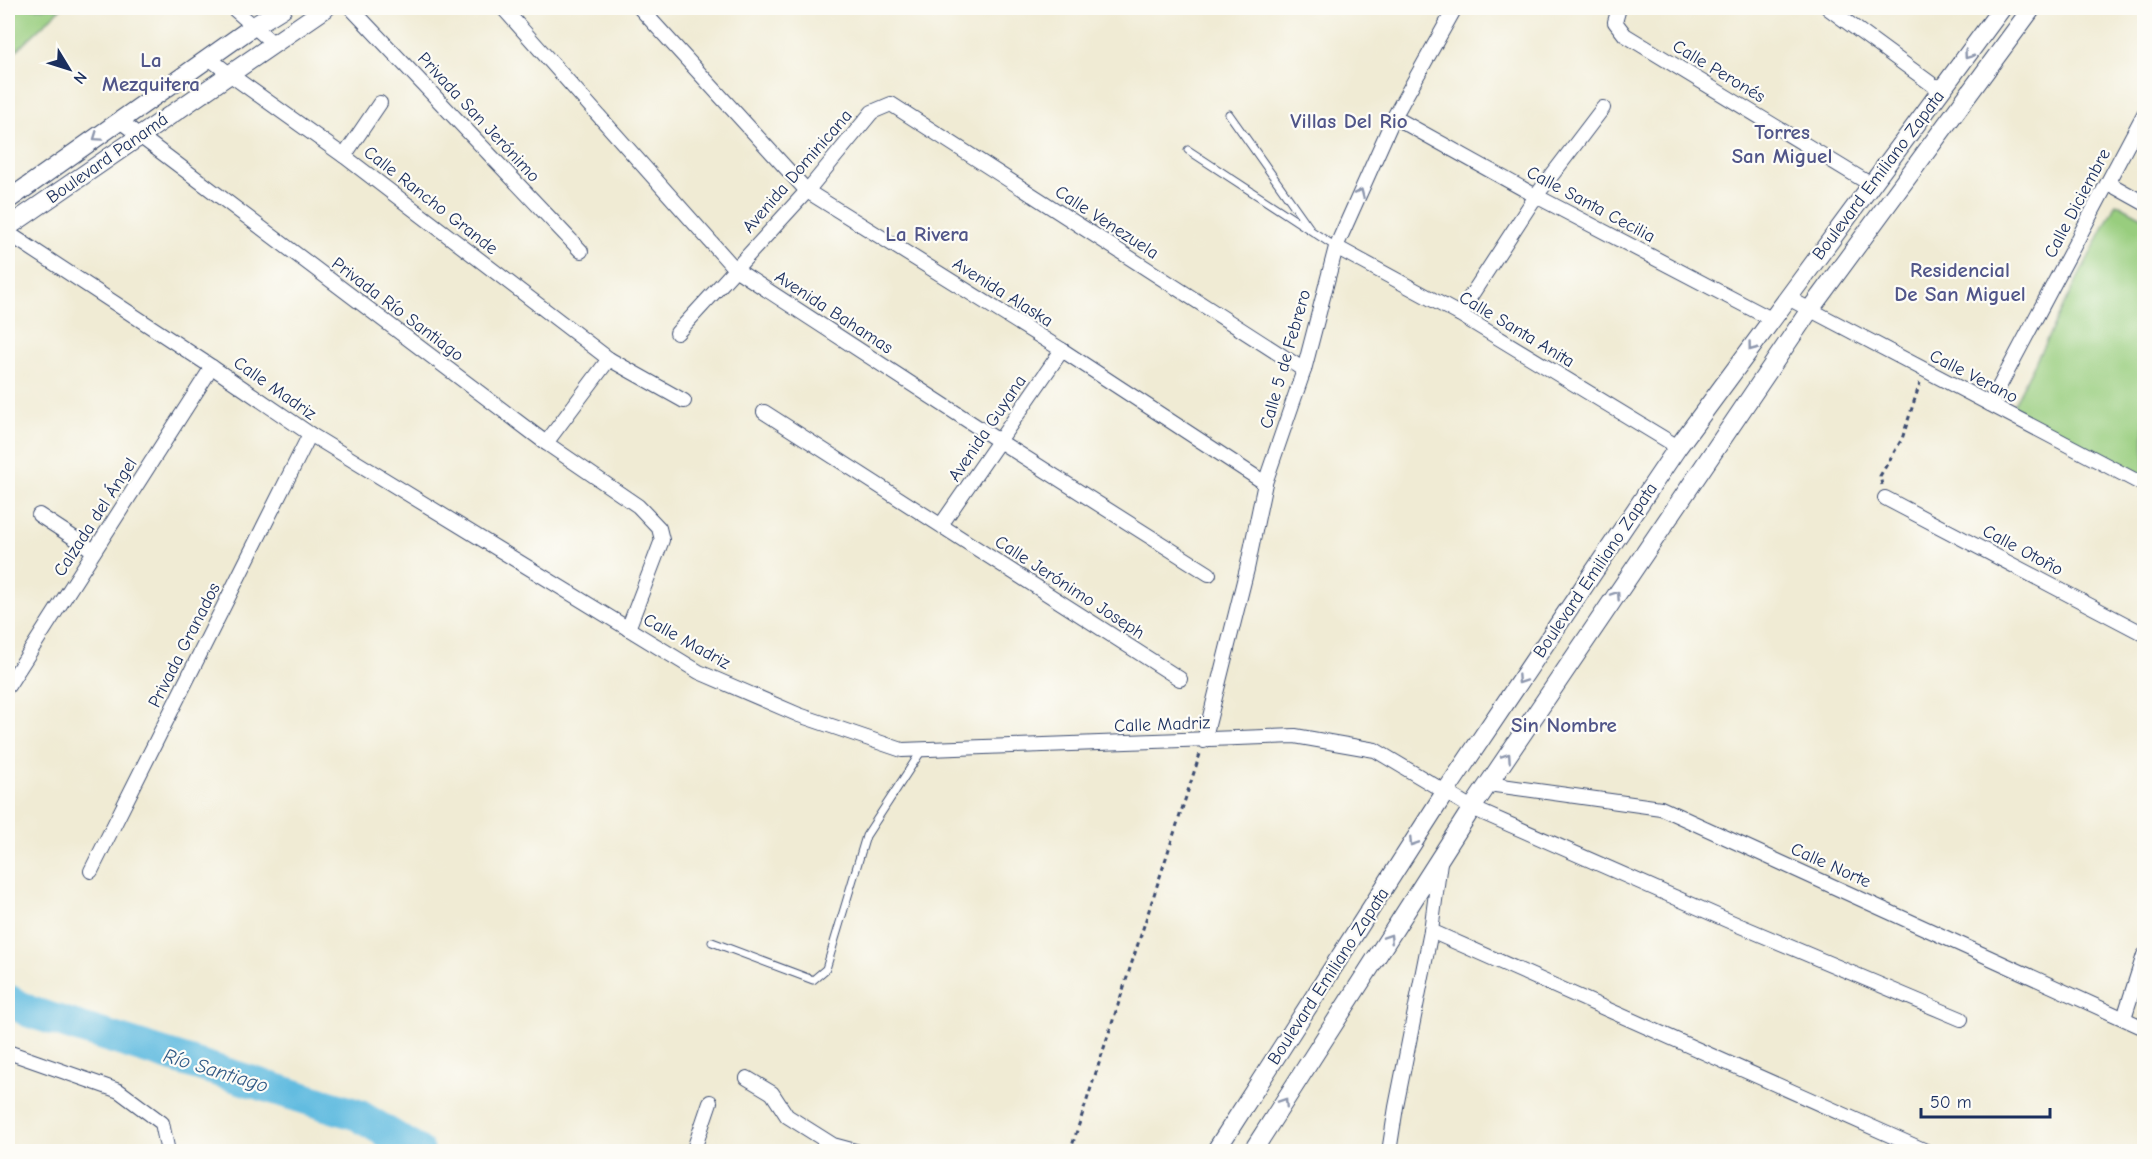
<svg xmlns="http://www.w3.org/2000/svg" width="2152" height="1159" font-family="'Comic Neue',sans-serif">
<rect width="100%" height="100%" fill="#fdfcf7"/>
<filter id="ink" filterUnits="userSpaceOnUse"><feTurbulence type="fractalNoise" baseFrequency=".0167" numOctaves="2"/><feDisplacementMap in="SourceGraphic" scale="12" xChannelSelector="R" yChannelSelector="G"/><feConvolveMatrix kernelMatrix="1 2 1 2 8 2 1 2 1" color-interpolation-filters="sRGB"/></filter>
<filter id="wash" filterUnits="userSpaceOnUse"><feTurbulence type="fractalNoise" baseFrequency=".008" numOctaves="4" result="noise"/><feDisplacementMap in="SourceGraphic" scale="24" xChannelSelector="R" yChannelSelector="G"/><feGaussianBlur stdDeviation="1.35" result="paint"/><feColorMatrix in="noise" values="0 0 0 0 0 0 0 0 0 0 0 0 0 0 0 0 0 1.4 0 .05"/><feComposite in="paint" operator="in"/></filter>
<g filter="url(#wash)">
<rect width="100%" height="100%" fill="#f0ebd4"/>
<g fill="#98cd7e" stroke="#5a7e6e" stroke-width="1.5">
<path d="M8 8H61L14 53 8 54Z"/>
<path d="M2116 203 2144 218V477L2011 410Z"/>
</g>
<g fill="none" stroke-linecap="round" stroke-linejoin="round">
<path stroke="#62bce0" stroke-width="32" d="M8 1000 30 1012 358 1115 419 1152"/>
</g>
</g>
<g filter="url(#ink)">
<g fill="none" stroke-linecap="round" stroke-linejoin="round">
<g stroke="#3b4b70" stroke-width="9">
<g id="lane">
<path d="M1229 114 1309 227"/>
<path d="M1188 150 1336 247"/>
<path d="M712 942 813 980 826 969 866 836 922 750"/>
</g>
</g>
<g stroke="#3b4b70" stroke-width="16">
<g id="street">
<path d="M233 8 274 44"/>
<path d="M351 8 581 251"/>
<path d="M503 8 735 269 999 441 1209 574"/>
<path d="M640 8 807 191 1062 350 1265 483"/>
<path d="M1619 8 1615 22 1625 35 1870 184"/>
<path d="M1828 8 1941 91"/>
<path d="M209 58 228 73 344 156 609 359 684 401"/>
<path d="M1394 117 1536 196 1773 320"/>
<path d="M120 121 546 443 638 506 659 528 662 540 628 629"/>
<path d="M344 156 380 103"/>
<path d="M2108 183 2144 203"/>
<path d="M8 233 212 367 310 434 699 672 799 715 902 750 1295 736 1375 750 1472 808 1738 925 1961 1019"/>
<path d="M1336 247 1459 314 1678 447"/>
<path d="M1788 298 2144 485"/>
<path d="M1459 314 1536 196 1603 108"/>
<path d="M677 333 807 191 872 112 891 104 1304 370"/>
<path d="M1990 404 2144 114"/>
<path d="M764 412 1180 679"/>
<path d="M546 443 609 359"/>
<path d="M1885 498 2144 634"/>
<path d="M39 515 94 551"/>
<path d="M941 525 1062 350"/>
<path d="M8 686 212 367"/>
<path d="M1204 741 1247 569 1265 483 1304 370 1336 247 1394 117 1455 8"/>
<path d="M1488 784 1661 808 2144 1028"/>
<path d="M91 871 310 434"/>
<path d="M1431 931 1928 1152"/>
<path d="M2124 1018 2144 955"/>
<path d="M8 1052 119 1091 162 1123 168 1152"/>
<path d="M747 1078 772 1093 787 1116 833 1145 859 1152"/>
<path d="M693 1152 710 1102"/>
<path d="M1389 1152 1396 1107 1431 931 1440 862"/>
</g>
</g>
<g stroke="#3b4b70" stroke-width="20">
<g id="secondary">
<path d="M8 200 254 26 283 8"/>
<path d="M8 227 326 8"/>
<path d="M1215 1152 1446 791 1678 447 2002 8"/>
<path d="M1252 1152 1472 808 1809 311 2032 8"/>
</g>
</g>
<g stroke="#3b4b70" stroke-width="3" stroke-dasharray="4.5 4.5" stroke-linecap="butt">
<path d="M1882 485 1880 476 1902 439 1920 383"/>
<path d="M1070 1152 1200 754"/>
</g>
<use href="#lane" stroke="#fff" stroke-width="7"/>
<use href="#street" stroke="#fff" stroke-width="14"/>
<use href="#secondary" stroke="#fff" stroke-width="18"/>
</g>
<defs><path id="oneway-chevron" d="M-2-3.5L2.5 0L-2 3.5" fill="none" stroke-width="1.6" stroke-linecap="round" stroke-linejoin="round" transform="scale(1.5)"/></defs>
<g stroke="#8d97ae">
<use href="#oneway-chevron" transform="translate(1968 55) rotate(126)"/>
<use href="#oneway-chevron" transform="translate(97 137) rotate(145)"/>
<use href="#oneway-chevron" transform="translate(1360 193) rotate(-66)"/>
<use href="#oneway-chevron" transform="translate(1752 347) rotate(127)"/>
<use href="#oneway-chevron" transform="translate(1616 595) rotate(-56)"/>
<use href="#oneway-chevron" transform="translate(1521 680) rotate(124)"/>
<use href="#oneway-chevron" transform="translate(1507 757) rotate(-56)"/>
<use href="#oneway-chevron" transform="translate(1413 842) rotate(123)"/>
<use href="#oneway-chevron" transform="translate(1389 938) rotate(-57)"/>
<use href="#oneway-chevron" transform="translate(1284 1102) rotate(-57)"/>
</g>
</g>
<g text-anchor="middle" stroke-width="4.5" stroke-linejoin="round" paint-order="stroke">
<g font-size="18" fill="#1b2f5e" stroke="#fdfcf7">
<text transform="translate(1719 71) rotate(31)" y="6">Calle Peronés</text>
<text transform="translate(479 117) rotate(47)" y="6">Privada San Jerónimo</text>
<text transform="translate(107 158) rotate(-35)" y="6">Boulevard Panamá</text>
<text transform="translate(797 171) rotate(-49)" y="6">Avenida Dominicana</text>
<text transform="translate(1878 175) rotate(-53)" y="6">Boulevard Emiliano Zapata</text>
<text transform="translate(431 200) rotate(38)" y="6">Calle Rancho Grande</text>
<text transform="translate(2077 203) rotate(-62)" y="6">Calle Diciembre</text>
<text transform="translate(1591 204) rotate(28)" y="6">Calle Santa Cecilia</text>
<text transform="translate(1107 222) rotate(33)" y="6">Calle Venezuela</text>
<text transform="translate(1003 292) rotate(32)" y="6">Avenida Alaska</text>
<text transform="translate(398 309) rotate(37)" y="6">Privada Río Santiago</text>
<text transform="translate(834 312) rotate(33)" y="6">Avenida Bahamas</text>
<text transform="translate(1517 329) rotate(31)" y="6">Calle Santa Anita</text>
<text transform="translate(1285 359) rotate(-74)" y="6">Calle 5 de Febrero</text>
<text transform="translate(1974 376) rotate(27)" y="6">Calle Verano</text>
<text transform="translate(275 388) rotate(35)" y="6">Calle Madriz</text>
<text transform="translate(987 428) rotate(-56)" y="6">Avenida Guyana</text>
<text transform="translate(95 517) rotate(-57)" y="6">Calzada del Ángel</text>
<text transform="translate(2023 550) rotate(28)" y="6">Calle Otoño</text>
<text transform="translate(1595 570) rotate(-56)" y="6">Boulevard Emiliano Zapata</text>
<text transform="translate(1070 587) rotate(33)" y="6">Calle Jerónimo Joseph</text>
<text transform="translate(687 641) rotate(29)" y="6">Calle Madriz</text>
<text transform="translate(184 645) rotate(-63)" y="6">Privada Granados</text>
<text transform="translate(1162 724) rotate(-2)" y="6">Calle Madriz</text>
<text transform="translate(1831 865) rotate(24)" y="6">Calle Norte</text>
<text transform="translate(1328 976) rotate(-57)" y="6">Boulevard Emiliano Zapata</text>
</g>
<g font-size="20" font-style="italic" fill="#305985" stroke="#fdfcf7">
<text transform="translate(216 1070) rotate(17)" y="7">Río Santiago</text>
</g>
<g font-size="21" font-weight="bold" fill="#515689" stroke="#fdfcf7">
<text x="151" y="67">La<tspan x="151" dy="24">Mezquitera</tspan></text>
<text x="1349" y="128">Villas Del Rio</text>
<text x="1782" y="139">Torres<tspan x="1782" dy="24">San Miguel</tspan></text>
<text x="927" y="241">La Rivera</text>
<text x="1960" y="277">Residencial<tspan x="1960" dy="24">De San Miguel</tspan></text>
<text x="1564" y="732">Sin Nombre</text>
</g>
</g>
<rect width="2152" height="1159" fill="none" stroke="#fdfcf7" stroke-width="30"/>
<g transform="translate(69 69) rotate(128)" stroke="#fdfcf7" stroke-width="4.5" paint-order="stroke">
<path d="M0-4.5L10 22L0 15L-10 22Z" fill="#1b2f5e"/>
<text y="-9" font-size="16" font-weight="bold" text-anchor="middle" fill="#1b2f5e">N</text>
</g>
<path d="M1921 1108v9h129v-9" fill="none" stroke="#1b2f5e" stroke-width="3"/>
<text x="1930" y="1108" font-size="18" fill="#1b2f5e" stroke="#fdfcf7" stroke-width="4.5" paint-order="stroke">50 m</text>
</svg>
